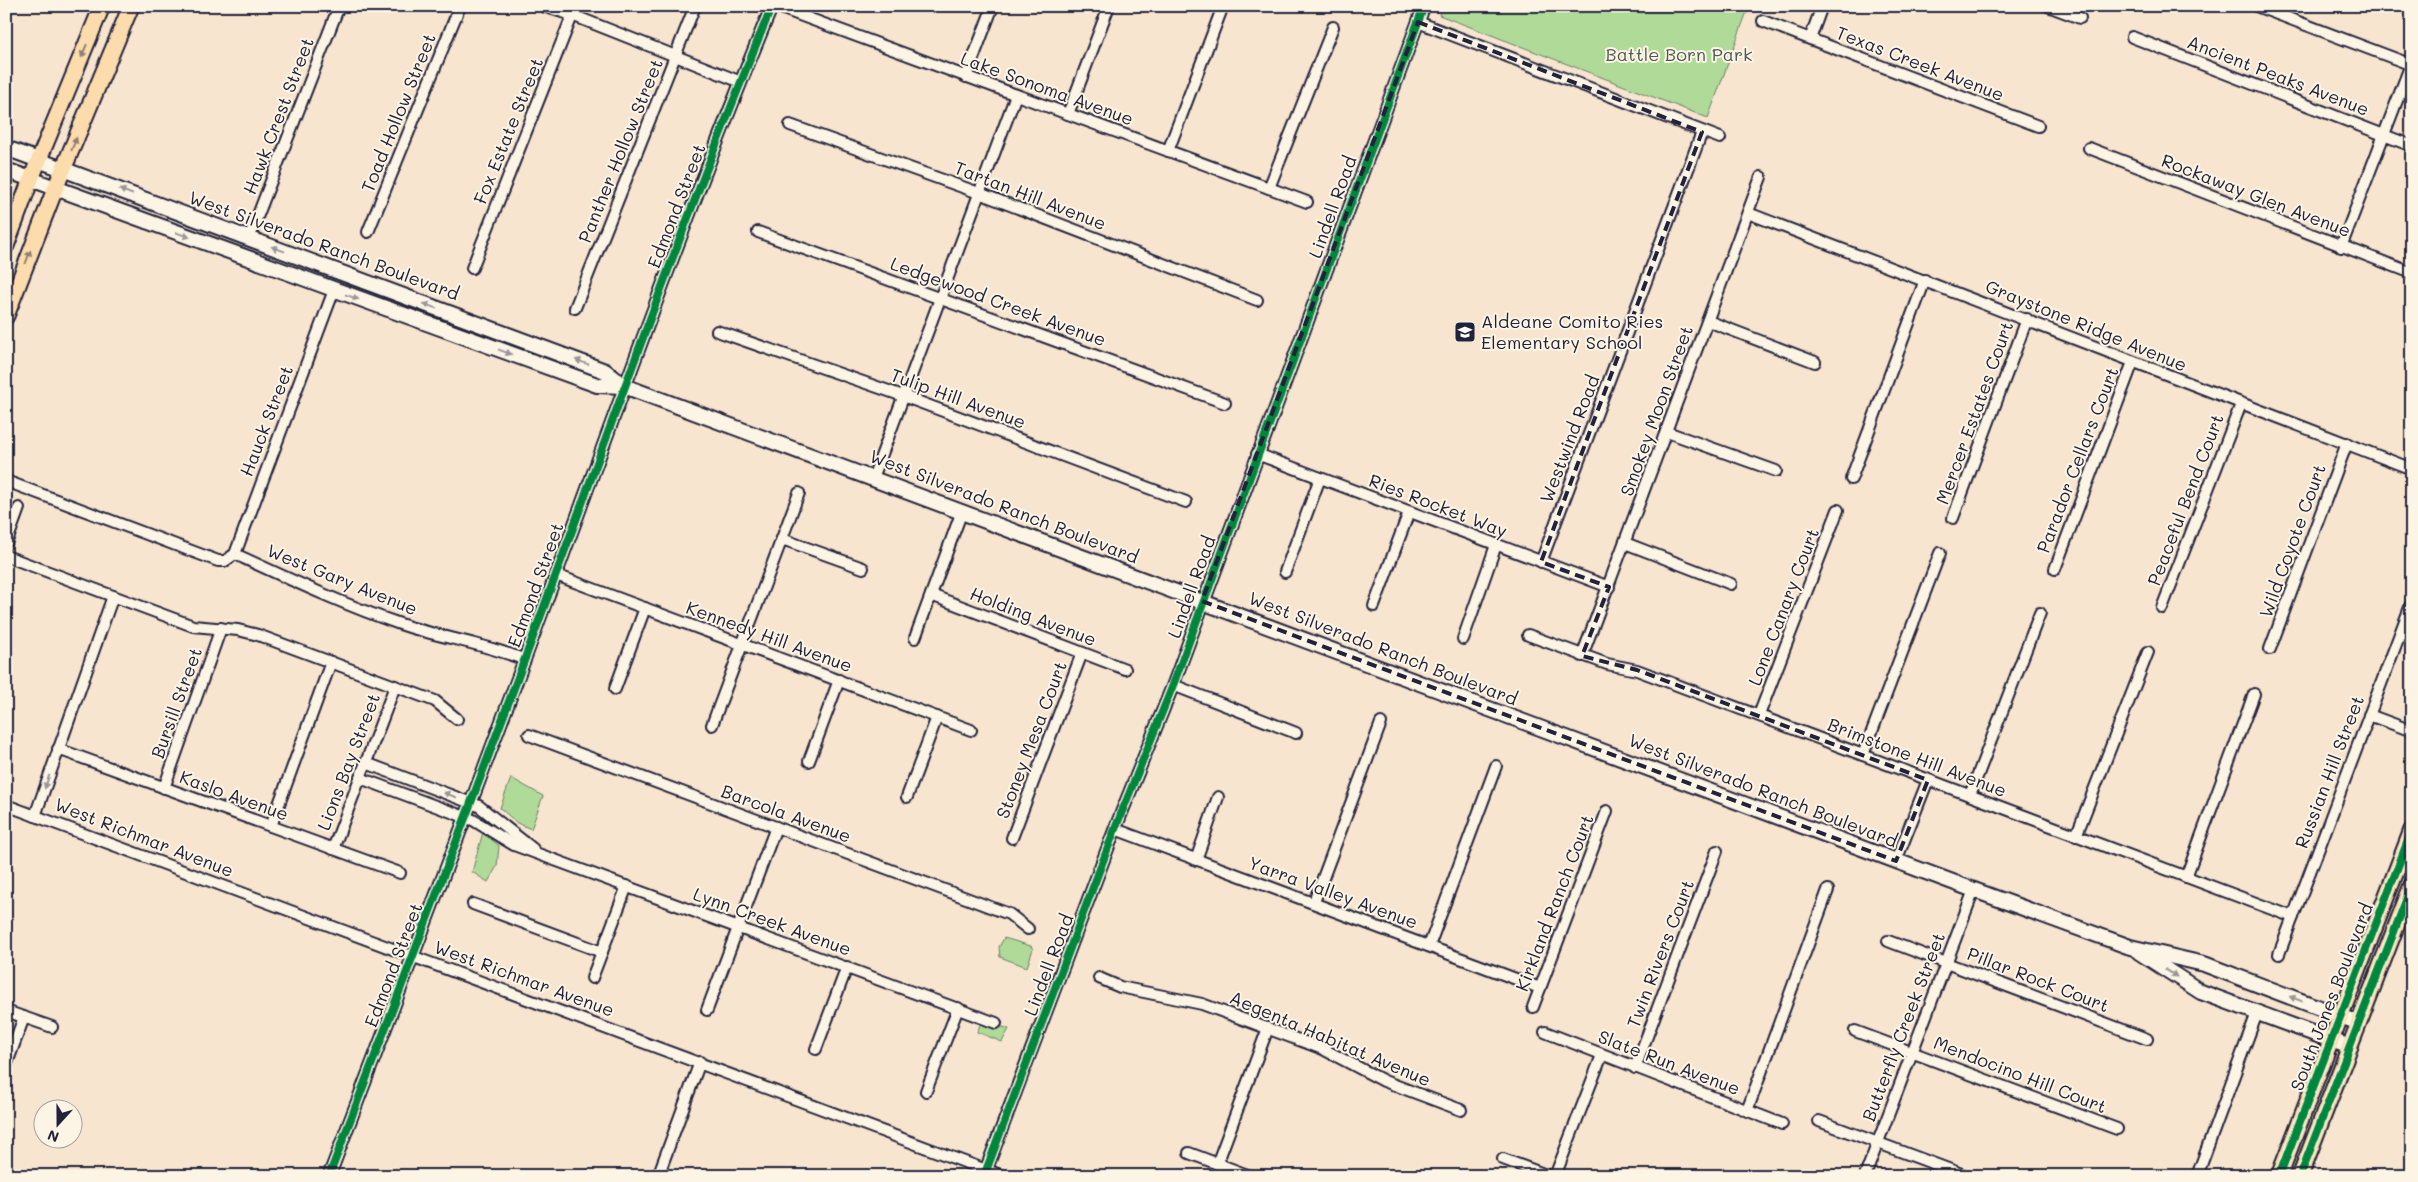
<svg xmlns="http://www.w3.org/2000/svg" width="2418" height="1182" font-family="Mali,sans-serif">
<rect width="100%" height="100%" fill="#f8e5d0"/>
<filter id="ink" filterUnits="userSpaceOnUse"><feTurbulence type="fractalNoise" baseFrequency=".02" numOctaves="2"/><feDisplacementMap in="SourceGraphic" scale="10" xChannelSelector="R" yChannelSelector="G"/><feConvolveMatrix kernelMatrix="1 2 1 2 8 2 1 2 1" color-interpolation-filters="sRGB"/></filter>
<g filter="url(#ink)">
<g fill="#b0da97" stroke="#697e69">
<path d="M1442 6H1749L1708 118 1439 15Z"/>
<path d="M511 778 543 796 531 829 517 823 500 808Z"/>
<path d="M483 832 499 846 497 866 488 882 472 872Z"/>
<path d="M1004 938 1031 946 1033 949 1027 967 1000 957 999 947Z"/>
<path d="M982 1020 1009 1029 1002 1042 977 1032Z"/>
</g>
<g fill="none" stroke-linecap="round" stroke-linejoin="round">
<g stroke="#22223b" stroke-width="14">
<g id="minor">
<path d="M543 6 572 15 741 82"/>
<path d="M775 6 1307 202"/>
<path d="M2048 6 2080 18"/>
<path d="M2256 6 2412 65"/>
<path d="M1763 21 2038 126"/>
<path d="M1418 22 1720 138"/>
<path d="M2132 37 2412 146"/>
<path d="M1810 39 1822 6"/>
<path d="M966 77 993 6"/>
<path d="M1068 114 1109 6"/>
<path d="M790 125 979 193 1257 300"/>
<path d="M2089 148 2412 273"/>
<path d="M1168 151 1223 6"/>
<path d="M1269 188 1333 27"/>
<path d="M1748 213 2412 469"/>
<path d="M368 232 460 6"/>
<path d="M758 232 1225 403"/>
<path d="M249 238 339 6"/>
<path d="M2341 247 2411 64"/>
<path d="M472 268 576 6"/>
<path d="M575 308 695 6"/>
<path d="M1708 321 1815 362"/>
<path d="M717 331 903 396 1186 502"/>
<path d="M1667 432 1776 471"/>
<path d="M1257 454 1609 587"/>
<path d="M873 478 1016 95"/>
<path d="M1851 479 1925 280"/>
<path d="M6 481 218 561H225L235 554 334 290"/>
<path d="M1953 518 2027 319"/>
<path d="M782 539 863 568"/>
<path d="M1625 543 1731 584"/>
<path d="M6 544 19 508"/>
<path d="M235 554C289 579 344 605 400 624 441 638 484 643 525 660"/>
<path d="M6 556 193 626 238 630 258 635 435 701 457 719"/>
<path d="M1541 562 1702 132"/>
<path d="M2055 569 2133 362"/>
<path d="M1285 572 1320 478"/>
<path d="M556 575 971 730"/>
<path d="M931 595 1125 669"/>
<path d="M1374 606 1409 512"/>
<path d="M2162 608 2241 404"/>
<path d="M1528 635 1607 664 1637 670 2293 917"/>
<path d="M915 638 962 511"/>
<path d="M1463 639 1496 545"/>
<path d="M2270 649 2347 443"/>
<path d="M1582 656 1761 177"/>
<path d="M1173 685 1296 733"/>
<path d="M615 689 645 608"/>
<path d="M1759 715 1838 510"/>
<path d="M2369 715 2412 731"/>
<path d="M712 725 799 493"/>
<path d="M529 735 1009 914 1028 929"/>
<path d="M58 749 400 873"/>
<path d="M1863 755 1940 553"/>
<path d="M809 761 839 680"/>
<path d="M366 763 479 806 533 849"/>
<path d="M360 778 473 820 514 845 996 1023"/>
<path d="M164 788 221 628"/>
<path d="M1970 795 2040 613"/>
<path d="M907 797 937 717"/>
<path d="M6 805 986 1170 984 1176"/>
<path d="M35 816 113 596"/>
<path d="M271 826 331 662"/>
<path d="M1115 829 1540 988"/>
<path d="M2076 836 2148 652"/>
<path d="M1012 838 1082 653"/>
<path d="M333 849 395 686"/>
<path d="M1196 860 1218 797"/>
<path d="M1896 861 1928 780"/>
<path d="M2186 877 2254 694"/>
<path d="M1314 902 1381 723"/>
<path d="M473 904 602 952"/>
<path d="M1888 941 2147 1039"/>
<path d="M1429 946 1496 766"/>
<path d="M2279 954 2412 602"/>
<path d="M592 978 627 886"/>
<path d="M1099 978 1120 987 1202 1004 1323 1049 1384 1081 1461 1110"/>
<path d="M1533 1007 1607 811"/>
<path d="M707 1010 776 827"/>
<path d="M6 1011 52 1027"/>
<path d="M1855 1031 2117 1129"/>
<path d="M1545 1032 1782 1124"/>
<path d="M816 1049 847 967"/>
<path d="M6 1066 24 1017"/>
<path d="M1635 1068 1717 851"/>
<path d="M926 1091 958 1008"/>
<path d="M1747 1111 1828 890"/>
<path d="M1819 1121 1967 1176"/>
<path d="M1189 1153 1250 1176"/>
<path d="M1503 1159 1549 1176"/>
<path d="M1217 1164 1268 1028"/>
<path d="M658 1176 700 1062"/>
<path d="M1555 1176 1602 1055"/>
<path d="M1865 1176 1974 890"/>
<path d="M2197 1176 2257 1013"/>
</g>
</g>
<g stroke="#22223b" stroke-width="15">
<g id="tertiary">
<path d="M329 1176C404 980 479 784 551 588 623 393 692 198 772 6"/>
<path d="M1001 1176 986 1170 1115 829 1173 685 1424 6"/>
</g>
</g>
<g stroke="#22223b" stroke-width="18">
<g id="secondary">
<path d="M6 148 605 371 624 386"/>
<path d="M6 170 597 385 624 386 1974 890 2130 947 2204 964 2359 1023"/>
<path d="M2139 952 2201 992 2350 1047"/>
</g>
</g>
<g stroke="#22223b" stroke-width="19">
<g id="primary">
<path d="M6 246 31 179 102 6"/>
<path d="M6 316 55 189 131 6"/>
<path d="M2279 1176 2412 830"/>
<path d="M2300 1176 2412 885"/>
</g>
</g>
<use href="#minor" stroke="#fcf5e5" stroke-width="10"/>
<use href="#tertiary" stroke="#fcf5e5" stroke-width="11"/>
<use href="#secondary" stroke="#fcf5e5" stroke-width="14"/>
<use href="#primary" stroke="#fcdcac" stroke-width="15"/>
<g stroke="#fcf5e5" stroke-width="11">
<g id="cycleway">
<path d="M329 1176C404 980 479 784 551 588 623 393 692 198 772 6"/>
<path d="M984 1176 1115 829 1173 685 1424 6"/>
<path d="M2279 1176 2412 830"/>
<path d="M2300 1176 2412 885"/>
</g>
</g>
<use href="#cycleway" stroke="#00873e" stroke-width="8"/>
</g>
<defs><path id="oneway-solid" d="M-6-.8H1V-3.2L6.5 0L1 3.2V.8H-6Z" transform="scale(1.25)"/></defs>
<g fill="#8f7f74">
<use href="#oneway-solid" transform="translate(84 51) rotate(112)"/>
<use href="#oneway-solid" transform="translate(74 144) rotate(-68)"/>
<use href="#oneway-solid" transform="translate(28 257) rotate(-69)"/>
</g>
<g fill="#9a9698">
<use href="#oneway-solid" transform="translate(126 192) rotate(-159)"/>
<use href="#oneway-solid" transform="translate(183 235) rotate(20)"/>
<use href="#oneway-solid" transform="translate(278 249) rotate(-160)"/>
<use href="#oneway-solid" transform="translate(352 297) rotate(20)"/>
<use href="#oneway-solid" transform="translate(430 306) rotate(-160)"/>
<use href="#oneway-solid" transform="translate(505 352) rotate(20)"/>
<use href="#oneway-solid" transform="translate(582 362) rotate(-160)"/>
<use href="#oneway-solid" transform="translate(47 782) rotate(109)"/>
<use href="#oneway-solid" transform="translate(450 795) rotate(-159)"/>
<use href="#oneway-solid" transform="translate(2171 973) rotate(33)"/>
<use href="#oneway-solid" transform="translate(2296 999) rotate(-159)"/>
</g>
</g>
<path fill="none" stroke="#22223b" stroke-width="4" stroke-dasharray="10 6" stroke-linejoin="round" d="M1418 22 1702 132 1541 562 1609 587 1582 656 1637 670 1928 780 1896 861 1202 601Z"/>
<defs>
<g id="school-square" transform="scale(1.125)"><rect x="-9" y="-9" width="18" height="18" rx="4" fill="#22223b" stroke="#fcf5e5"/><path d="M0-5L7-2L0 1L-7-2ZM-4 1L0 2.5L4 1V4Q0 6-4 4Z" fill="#fff"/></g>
</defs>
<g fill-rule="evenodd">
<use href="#school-square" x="1465" y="332"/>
</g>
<g text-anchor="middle" stroke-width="4" stroke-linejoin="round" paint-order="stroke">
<g font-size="18" fill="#4d5957" stroke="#fcf5e5">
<text x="1679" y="61">Battle Born Park</text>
</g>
<g font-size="18" fill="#22223b" stroke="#fcf5e5">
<text transform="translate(1920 64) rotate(21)" y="6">Texas Creek Avenue</text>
<text transform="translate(2278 76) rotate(21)" y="6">Ancient Peaks Avenue</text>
<text transform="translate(1047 89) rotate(20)" y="6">Lake Sonoma Avenue</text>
<text transform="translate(399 113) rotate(-68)" y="6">Toad Hollow Street</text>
<text transform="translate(279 116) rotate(-69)" y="6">Hawk Crest Street</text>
<text transform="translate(509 131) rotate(-68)" y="6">Fox Estate Street</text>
<text transform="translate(621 151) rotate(-68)" y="6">Panther Hollow Street</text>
<text transform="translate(1030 196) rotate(21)" y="6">Tartan Hill Avenue</text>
<text transform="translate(2256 196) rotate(21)" y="6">Rockaway Glen Avenue</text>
<text transform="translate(677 206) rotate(-69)" y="6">Edmond Street</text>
<text transform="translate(1333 207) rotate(-70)" y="6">Lindell Road</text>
<text transform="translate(324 246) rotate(20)" y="6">West Silverado Ranch Boulevard</text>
<text transform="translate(998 302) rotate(20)" y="6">Ledgewood Creek Avenue</text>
<text transform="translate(2086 326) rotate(22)" y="6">Graystone Ridge Avenue</text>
<text transform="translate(958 399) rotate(20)" y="6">Tulip Hill Avenue</text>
<text transform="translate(1657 411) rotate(-70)" y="6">Smokey Moon Street</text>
<text transform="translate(1975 413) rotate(-70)" y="6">Mercer Estates Court</text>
<text transform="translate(267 421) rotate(-69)" y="6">Hauck Street</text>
<text transform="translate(1570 439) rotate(-69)" y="6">Westwind Road</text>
<text transform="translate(2078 460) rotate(-69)" y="6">Parador Cellars Court</text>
<text transform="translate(2186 500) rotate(-69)" y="6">Peaceful Bend Court</text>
<text transform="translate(1438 506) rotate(21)" y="6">Ries Rocket Way</text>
<text transform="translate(1004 507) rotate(21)" y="6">West Silverado Ranch Boulevard</text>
<text transform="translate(2293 541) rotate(-70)" y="6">Wild Coyote Court</text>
<text transform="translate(342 580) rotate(22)" y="6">West Gary Avenue</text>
<text transform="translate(536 585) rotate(-70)" y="6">Edmond Street</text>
<text transform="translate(1192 587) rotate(-70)" y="6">Lindell Road</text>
<text transform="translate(1784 607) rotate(-69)" y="6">Lone Canary Court</text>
<text transform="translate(1033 617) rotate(21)" y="6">Holding Avenue</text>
<text transform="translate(769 637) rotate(20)" y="6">Kennedy Hill Avenue</text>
<text transform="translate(1383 649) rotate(21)" y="6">West Silverado Ranch Boulevard</text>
<text transform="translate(177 703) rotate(-70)" y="6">Bursill Street</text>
<text transform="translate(1032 740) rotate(-69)" y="6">Stoney Mesa Court</text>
<text transform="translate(1917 758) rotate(21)" y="6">Brimstone Hill Avenue</text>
<text transform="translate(349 762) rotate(-69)" y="6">Lions Bay Street</text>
<text transform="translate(2330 772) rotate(-69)" y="6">Russian Hill Street</text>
<text transform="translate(1763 791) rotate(21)" y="6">West Silverado Ranch Boulevard</text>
<text transform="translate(234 796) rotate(20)" y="6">Kaslo Avenue</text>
<text transform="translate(786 814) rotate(20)" y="6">Barcola Avenue</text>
<text transform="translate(144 838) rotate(21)" y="6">West Richmar Avenue</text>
<text transform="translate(1333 893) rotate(20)" y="6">Yarra Valley Avenue</text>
<text transform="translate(1555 903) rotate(-69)" y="6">Kirkland Ranch Court</text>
<text transform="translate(772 922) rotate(20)" y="6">Lynn Creek Avenue</text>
<text transform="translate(1661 954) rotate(-69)" y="6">Twin Rivers Court</text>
<text transform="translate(394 965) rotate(-69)" y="6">Edmond Street</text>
<text transform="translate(1049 965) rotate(-69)" y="6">Lindell Road</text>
<text transform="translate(524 979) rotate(20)" y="6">West Richmar Avenue</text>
<text transform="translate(2038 980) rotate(21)" y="6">Pillar Rock Court</text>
<text transform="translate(2332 997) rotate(-69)" y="6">South Jones Boulevard</text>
<text transform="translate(1904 1027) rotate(-69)" y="6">Butterfly Creek Street</text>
<text transform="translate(1330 1039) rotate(23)" y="6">Aegenta Habitat Avenue</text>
<text transform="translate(1669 1063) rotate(21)" y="6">Slate Run Avenue</text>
<text transform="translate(2020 1075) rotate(21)" y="6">Mendocino Hill Court</text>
</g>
<g font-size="18" fill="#22223b" stroke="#fcf5e5" text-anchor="start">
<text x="1481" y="328">Aldeane Comito Ries<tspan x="1481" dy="21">Elementary School</tspan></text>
</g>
</g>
<rect width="2418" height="1182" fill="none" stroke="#fcf5e5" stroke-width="25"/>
<rect x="12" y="12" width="2393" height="1157" fill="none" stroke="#22223b" stroke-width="2" filter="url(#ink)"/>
<g transform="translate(58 1124) rotate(201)"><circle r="24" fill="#fcf5e5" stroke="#a5a1a1"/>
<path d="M0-4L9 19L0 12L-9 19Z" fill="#22223b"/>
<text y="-8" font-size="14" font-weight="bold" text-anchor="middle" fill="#22223b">N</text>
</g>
</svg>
